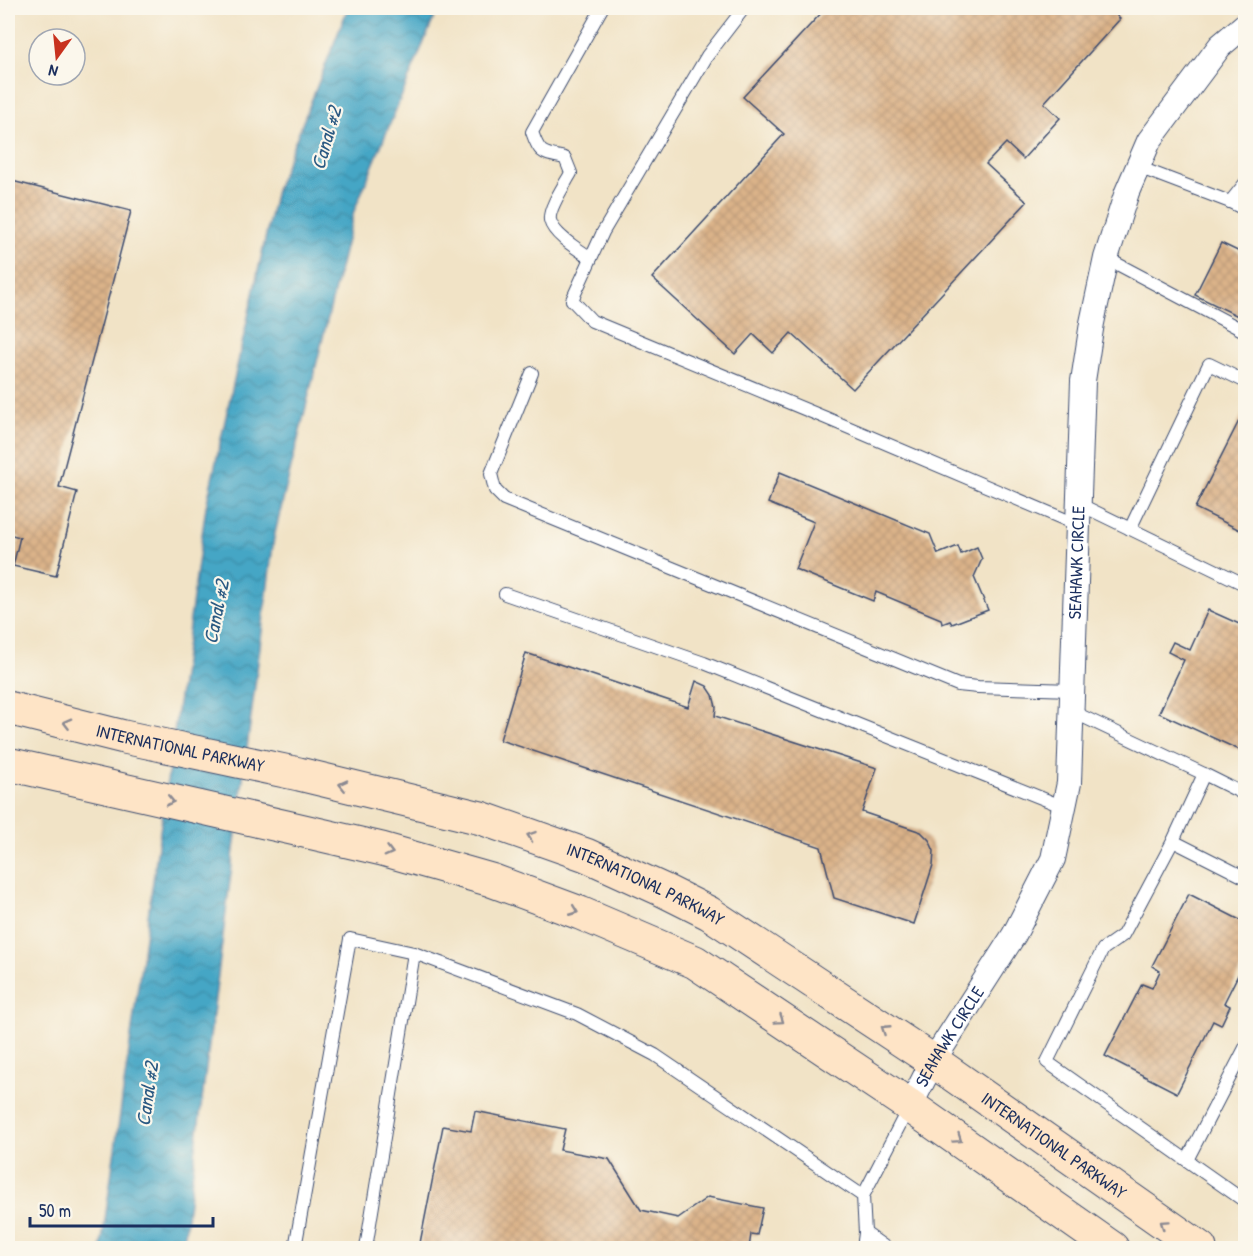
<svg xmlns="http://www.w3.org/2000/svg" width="1253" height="1256" font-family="'Patrick Hand',sans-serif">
<defs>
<pattern id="water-waves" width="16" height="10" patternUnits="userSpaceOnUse" patternTransform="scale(1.5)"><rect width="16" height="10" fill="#45a6c5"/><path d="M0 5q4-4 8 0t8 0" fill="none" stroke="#3988a3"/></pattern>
<pattern id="building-cross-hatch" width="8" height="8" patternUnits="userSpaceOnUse" patternTransform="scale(1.5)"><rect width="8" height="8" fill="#dbb389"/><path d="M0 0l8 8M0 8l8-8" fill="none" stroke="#bb9a79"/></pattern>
</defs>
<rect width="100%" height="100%" fill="#fbf7ec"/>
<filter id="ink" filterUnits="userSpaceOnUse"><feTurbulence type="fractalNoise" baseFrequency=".0167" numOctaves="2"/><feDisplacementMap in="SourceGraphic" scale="12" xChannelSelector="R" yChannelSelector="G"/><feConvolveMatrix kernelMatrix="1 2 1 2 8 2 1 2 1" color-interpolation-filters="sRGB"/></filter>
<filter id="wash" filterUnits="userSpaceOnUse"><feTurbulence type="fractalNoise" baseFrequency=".008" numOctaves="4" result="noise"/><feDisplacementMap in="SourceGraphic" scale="24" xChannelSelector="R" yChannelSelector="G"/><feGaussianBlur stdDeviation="1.35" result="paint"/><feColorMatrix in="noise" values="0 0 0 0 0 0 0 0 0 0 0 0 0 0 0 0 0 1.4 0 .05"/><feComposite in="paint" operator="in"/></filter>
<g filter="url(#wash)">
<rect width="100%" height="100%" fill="#f1e3c6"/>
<path fill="url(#water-waves)" stroke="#306a92" stroke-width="1.5" d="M348 8H438L354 211 274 537 183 1248H101L206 507 276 190Z"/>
<g id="blocks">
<g fill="url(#building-cross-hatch)">
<path d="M826 8H1125L1117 16 1120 19 1044 103 1060 118 1023 159 1006 143 986 164 1027 202 853 389 791 333 773 353 753 334 735 354 652 278 784 134 743 97Z"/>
<path d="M8 180 131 211 59 487 77 492 56 576 13 566 20 537 8 534Z"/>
<path d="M1221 243 1246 255V320L1195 295Z"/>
<path d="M1246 407V533L1195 508Z"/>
<path d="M780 472 930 534 938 554 958 546 961 554 977 547 982 559 974 577 988 610 952 624 950 621 942 624 941 619 876 592 873 601 795 569 814 522 768 503Z"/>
<path d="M1208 610 1246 627V753L1159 713 1184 660 1168 652 1173 642 1190 650Z"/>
<path d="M526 653 688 707 696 681 707 686 713 695 716 707 715 716 877 768 862 812 921 832 929 840 934 851 933 865 914 924 834 898 821 847 500 740Z"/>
<path d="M1189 894 1246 923V959L1224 1003 1230 1006 1221 1025 1213 1021 1177 1093 1105 1056 1142 984 1152 988 1160 971 1152 966Z"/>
<path d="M475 1111 565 1129 560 1150 609 1159 641 1210 678 1218 708 1197 763 1208 757 1235 751 1234 749 1248H419L443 1126 471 1131Z"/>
</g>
</g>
</g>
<g filter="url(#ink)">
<use href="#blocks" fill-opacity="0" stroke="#3b4a6e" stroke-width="1.5"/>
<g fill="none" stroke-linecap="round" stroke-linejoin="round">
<g stroke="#3b4a6e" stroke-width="14">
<g id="service">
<path d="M744 8 707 56 603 232 572 300 592 321 826 418 1078 525"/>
<path d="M1138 167 1230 202 1246 210"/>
<path d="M1230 202 1246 182"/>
<path d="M591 258C579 250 553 235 550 220 548 209 565 184 571 173L565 158C542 153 540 155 532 132L602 8"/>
<path d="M1106 258 1246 332"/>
<path d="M532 373 491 474 495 490 504 499 958 685 978 687 1072 690"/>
<path d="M1079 504 1246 585"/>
<path d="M1130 529 1209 364 1246 382"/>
<path d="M505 594 704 663 1064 807"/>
<path d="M1071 711 1204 774 1173 841 1246 878"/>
<path d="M1204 774 1246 795"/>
<path d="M1173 841 1123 935 1103 949 1047 1062 1246 1202"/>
<path d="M1187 1160 1246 1046"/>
<path d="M863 1196 909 1107"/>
<path d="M865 1233 886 1248"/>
<path d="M295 1248 350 939 414 953 577 1014 655 1055 863 1196 865 1233 863 1248"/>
<path d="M366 1248 414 953"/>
</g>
</g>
<g stroke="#3b4a6e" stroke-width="26">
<g id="minor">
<path id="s1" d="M910 1106 933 1061 1014 935 1053 859 1069 783 1083 381 1092 323 1106 258 1127 192 1149 141 1220 46 1246 24"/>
</g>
</g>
<g stroke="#3b4a6e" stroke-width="35">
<g id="secondary">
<path id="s2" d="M8 708 124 737 299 774 481 818 586 855 663 890 709 913 933 1061 1200 1248"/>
<path d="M8 764 291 828 382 849 491 880 580 913 695 962 910 1106 1112 1248"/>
</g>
</g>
<use href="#service" stroke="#fff" stroke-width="12"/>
<use href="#minor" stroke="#fff" stroke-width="24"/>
<use href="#secondary" stroke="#fee4c6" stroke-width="33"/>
</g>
<defs><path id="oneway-chevron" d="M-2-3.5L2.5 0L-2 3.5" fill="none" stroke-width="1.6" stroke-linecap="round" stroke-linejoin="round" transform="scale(1.5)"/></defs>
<g stroke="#8c8a92">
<use href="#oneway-chevron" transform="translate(67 723) rotate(-166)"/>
<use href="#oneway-chevron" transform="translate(343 785) rotate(-167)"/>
<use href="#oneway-chevron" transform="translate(170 801) rotate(12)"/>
<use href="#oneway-chevron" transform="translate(531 836) rotate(-161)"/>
<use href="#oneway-chevron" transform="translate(389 852) rotate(15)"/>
<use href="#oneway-chevron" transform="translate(574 911) rotate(21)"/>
<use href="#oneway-chevron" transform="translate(780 1020) rotate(34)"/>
<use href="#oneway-chevron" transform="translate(885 1029) rotate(-147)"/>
<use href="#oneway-chevron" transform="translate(958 1139) rotate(35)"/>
<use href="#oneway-chevron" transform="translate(1164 1224) rotate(-145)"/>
</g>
</g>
<g text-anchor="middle" stroke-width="4.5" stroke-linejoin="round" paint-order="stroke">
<g font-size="18" fill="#1b2f5e" stroke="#fbf7ec">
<text dy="6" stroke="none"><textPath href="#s1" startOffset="584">SEAHAWK CIRCLE</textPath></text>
<text dy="6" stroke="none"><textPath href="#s2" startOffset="177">INTERNATIONAL PARKWAY</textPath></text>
<text dy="6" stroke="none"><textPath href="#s2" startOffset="663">INTERNATIONAL PARKWAY</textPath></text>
<text dy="6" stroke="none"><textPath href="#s1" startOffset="80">SEAHAWK CIRCLE</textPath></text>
<text dy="6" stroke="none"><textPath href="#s2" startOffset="1149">INTERNATIONAL PARKWAY</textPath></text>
</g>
<g font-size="20" font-style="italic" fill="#2a5982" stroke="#fbf7ec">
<text transform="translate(326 138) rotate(-74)" y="7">Canal #2</text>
<text transform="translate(216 612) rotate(-79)" y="7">Canal #2</text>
<text transform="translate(147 1094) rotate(-82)" y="7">Canal #2</text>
</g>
</g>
<rect width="1253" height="1256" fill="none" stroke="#fbf7ec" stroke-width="30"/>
<g transform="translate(57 57) rotate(195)"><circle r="28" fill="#fbf7ec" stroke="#a1a7b3" stroke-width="1.5"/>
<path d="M0-4.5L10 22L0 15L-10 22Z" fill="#c8321e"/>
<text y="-9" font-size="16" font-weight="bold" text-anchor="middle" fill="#1b2f5e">N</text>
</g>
<path d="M30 1217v9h183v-9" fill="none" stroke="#1b2f5e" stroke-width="3"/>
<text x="39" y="1217" font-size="18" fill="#1b2f5e" stroke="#fbf7ec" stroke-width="4.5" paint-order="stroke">50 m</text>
</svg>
